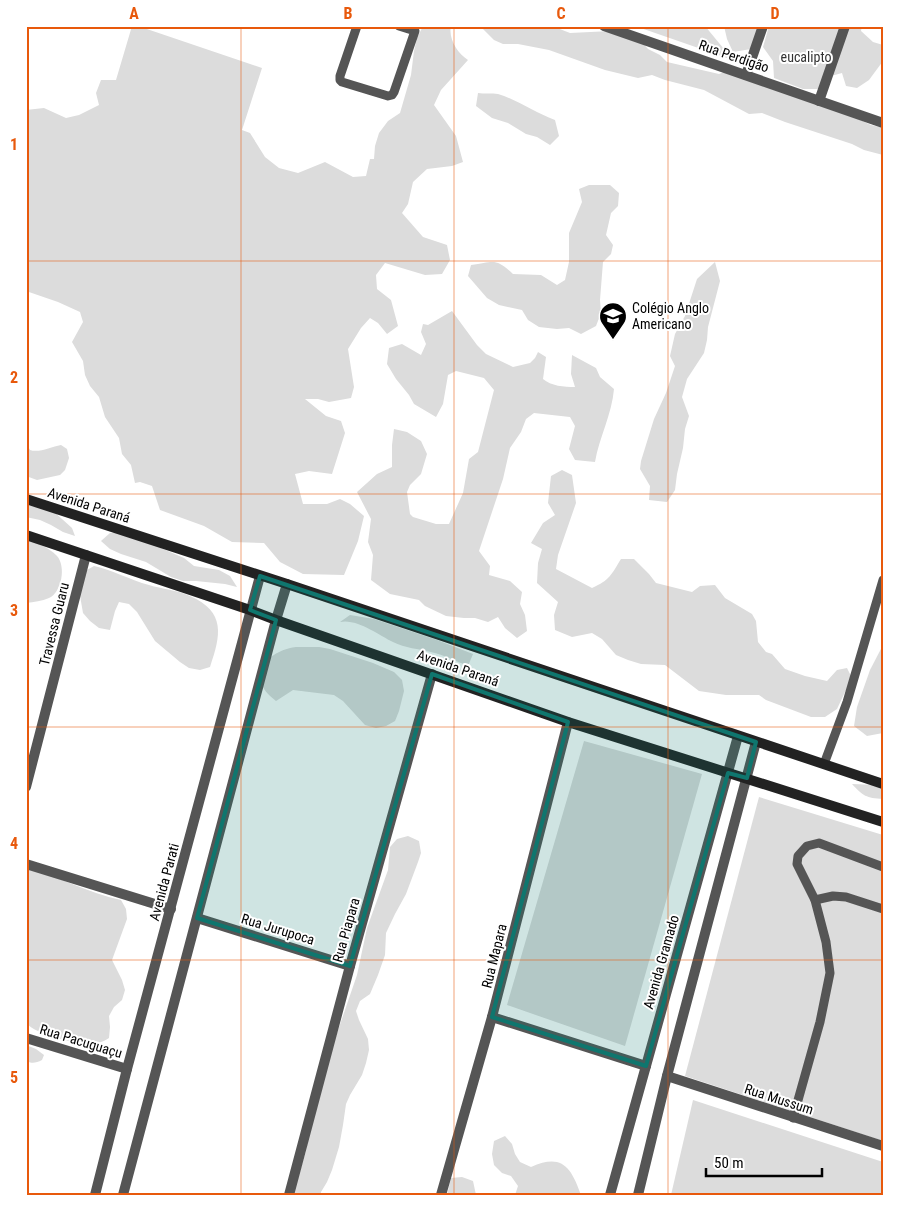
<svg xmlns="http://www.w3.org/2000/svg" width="909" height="1221" font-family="'Roboto Condensed',sans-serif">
<rect width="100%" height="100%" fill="#fff"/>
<g fill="#dcdcdc">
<path d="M132 26H138L262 68 242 130 250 133 265 157 279 168 298 173 325 162 353 177 366 176 370 159H374L375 146 379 133 388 121 400 113 411 75 414 51 417 38 423 26H451C448 39 458 54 468 60L441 90 434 105 456 136 463 162 452 166 427 169 413 182 408 204 402 213 423 237 447 245 450 260 442 274 425 275 385 263 376 275 377 289 391 300 398 326 387 334 378 323 370 318 361 328 348 349 354 387 351 398 329 402 318 399H305L326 416 341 421 345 433 332 474 309 471 295 474 303 504H327L340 499 350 504 364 516 358 541 344 575 303 574 280 562 264 543 232 542 204 526 160 510 152 486 140 482 135 483 131 465 122 454 119 438 105 417 99 397 90 386 85 375 83 361 72 342 83 322 80 312 58 302 26 291V110L44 108 66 118 79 115 99 105 96 93 101 80H116Z"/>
<path d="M480 26H552L570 33 611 31 641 41 648 49 660 55 667 62 719 74 727 71 845 113 871 125 883 128V155L864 150 852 144 785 122 762 113 749 114 704 90 665 80 652 75 638 78 605 70 549 50 518 44H503L494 40Z"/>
<path d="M635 26H705L733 60Z"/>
<path d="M724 26H760L751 49 733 52 727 39Z"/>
<path d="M769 26H862L861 31 873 42 883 45V61L869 80 857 88 846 86 842 73 831 76 819 89H803L774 78 773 61 763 47Z"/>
<path d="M478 93C484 94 492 93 498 94 518 100 535 113 555 120L559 136 550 145 537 137 526 134 508 123 492 118 476 106Z"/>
<path d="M589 185H610L619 193 618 206 611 213 606 235 613 245 611 254 603 262 600 300 601 313 596 326 581 334 569 328 557 329 539 327 528 320 522 310 499 305 487 298 468 276 471 265C494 262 495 257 513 274L541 275 557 285 565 280 569 262V233L582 202 579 189Z"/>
<path d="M715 262 720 281 708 327 707 340 704 353 687 379 682 397 689 416 685 429 683 448 677 474 675 490 667 502 649 500 650 486 640 469 641 461 654 419 666 393 675 366 670 356 675 334 685 316 697 279Z"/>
<path d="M452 311 477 345 486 354 513 367 530 363 535 358 538 352 546 357 543 379C551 386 564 387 575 387L571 374 572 355 596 368 600 377 614 389C612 414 599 438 595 462L575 460 569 449 575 426 570 417 534 413 526 419 521 432 510 448 503 479 479 551 490 566 489 575 510 581 522 592 520 604 525 615 527 631 517 638 505 628 498 617 488 622 475 618H464L446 616 425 606 419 600 390 594 371 580 373 555 368 542 371 519 357 492 377 474 392 467V445L394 429 407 432 421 441 427 454 421 474 410 485 407 492 410 514 413 517 436 524H449L463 493 469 459 478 452 494 390 484 378 456 371 448 375 443 404 436 417 414 404 409 395 396 379 387 364 389 348 402 344 421 355 426 344 421 332 423 324 428 325Z"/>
<path d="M26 443 30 450C39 453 51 447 61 445L67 449 69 458 65 470 60 475 37 480 26 476Z"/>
<path d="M562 470 572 475 576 503 558 555 556 569 592 588C610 580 611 575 621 559H634L649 574 656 583 692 592 700 586 715 585 725 598 752 614 756 621 758 642 766 652 772 654 785 669 805 676 827 681 837 670 847 668 853 680 845 692 837 709 825 717H811L766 700 759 695H726L699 691 665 665 641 664 628 660 616 655 602 639 592 633 572 637 555 630 554 615 558 602 537 583 538 563 542 549 531 543 543 523 555 515 548 503 551 476Z"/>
<path d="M26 505 52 510 72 528 75 536 63 532 51 525 40 520 26 517Z"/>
<path d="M124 532 184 558 194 566 219 570 230 576 237 587 225 584 196 581H183L171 577 146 562 121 554 110 549 101 541 110 533Z"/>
<path d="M26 540C38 543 48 547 57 556 66 566 62 592 49 598 42 601 34 602 26 603Z"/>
<path d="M94 566C113 570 130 580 149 585 162 589 177 590 190 596 226 612 221 635 210 667L200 670 189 668 180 662 155 641 137 612 129 604 119 602 115 611 110 630 99 628 90 621 83 613 79 590 87 570Z"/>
<path d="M350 615 374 619 437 640 473 654 468 666C456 661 444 655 431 652 419 649 405 648 393 642 379 635 356 618 340 622Z"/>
<path d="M883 645V733L867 736 854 726 857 707 870 670Z"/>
<path d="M296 647H319L330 649 373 663 394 672 402 680 404 691 399 711 395 721 386 726 376 728 365 725 343 701 334 695 293 690 276 701C258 686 261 684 264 662 276 653 282 649 296 647Z"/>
<path d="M584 741 702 774 625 1046 507 1005Z"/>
<path d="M852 784 878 785 883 787V799C866 798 863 796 852 784Z"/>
<path d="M759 797 883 835V1141L685 1076Z"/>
<path d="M408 836 419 841 421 853 418 862 406 894 395 914 386 933 385 955 378 975 370 994 360 1001 356 1011 359 1020 368 1039 369 1050 366 1063 362 1075 350 1095 346 1104 343 1125 339 1147 332 1170 327 1182 321 1192V1195H293L306 1151 308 1140 335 1039 357 975 367 928 388 870 390 847 397 839Z"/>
<path d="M26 869C59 876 88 893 121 900L126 909 127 919 112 960 122 980 125 990 122 1000 114 1007 109 1016 110 1027 109 1038C106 1040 102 1042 98 1043 82 1046 38 1036 26 1023Z"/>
<path d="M26 1045 36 1049 44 1055 42 1060C36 1063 32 1064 26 1061Z"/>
<path d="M693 1100 883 1162V1195H671Z"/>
<path d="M505 1136 512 1144 515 1154 520 1162 531 1167C562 1153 571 1167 581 1195H515L518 1186 511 1176 502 1173 494 1165 492 1154 494 1141Z"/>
<path d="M462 1177 473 1181 476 1195H447L451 1178Z"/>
</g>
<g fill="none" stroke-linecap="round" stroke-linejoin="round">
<g stroke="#555" stroke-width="9">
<path d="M357 26 340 76V80L342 82 388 96 392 95 394 92 415 31 399 26"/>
<path d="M824 764 847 702 883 580"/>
<path d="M815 900 833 896 846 897 883 909"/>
<path d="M793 1118 820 1022 830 973 826 942 815 900 797 864 798 856 807 846 819 843 883 867"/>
</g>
<g stroke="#555" stroke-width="10">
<path d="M604 26 883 123"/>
<path d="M746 75 763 26"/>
<path d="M819 101 845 26"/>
<path d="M26 787 86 555"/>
<path d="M26 864 171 909"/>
<path d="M197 918 350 966"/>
<path d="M492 1017 646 1066"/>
<path d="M26 1038 127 1069"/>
<path d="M667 1076 883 1146"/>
<path d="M289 1195 350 966 432 674"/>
<path d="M441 1195 492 1017 568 722"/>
</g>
<g stroke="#555" stroke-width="10">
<path d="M95 1195 127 1069 260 576"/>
<path d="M123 1195 276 620 287 584"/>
<path d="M610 1195 738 736"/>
<path d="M638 1195 667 1076 756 742"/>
</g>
<g stroke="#222" stroke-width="10">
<path d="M26 499 287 584 883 784"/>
<path d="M26 535 250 610 276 620 568 722 883 822"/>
</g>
</g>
<path fill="#0f766e" fill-opacity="0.2" stroke="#0f766e" stroke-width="4" stroke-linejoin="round" d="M260 576 756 742 747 778 728 773 646 1066 492 1017 568 722 432 674 350 966 197 918 276 620 250 610Z"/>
<path fill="none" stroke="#e8590c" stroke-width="1" stroke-opacity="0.55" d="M241 26V1195M454 26V1195M668 26V1195M26 261H883M26 494H883M26 727H883M26 960H883"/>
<defs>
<g id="school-pin" transform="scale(1.4375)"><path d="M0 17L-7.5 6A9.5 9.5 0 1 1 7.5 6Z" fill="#000" stroke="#fff"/><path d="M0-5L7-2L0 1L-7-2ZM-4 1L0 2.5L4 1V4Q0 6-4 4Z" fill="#fff"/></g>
</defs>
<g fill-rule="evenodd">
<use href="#school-pin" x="613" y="316"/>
</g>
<g text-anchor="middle" stroke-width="4" stroke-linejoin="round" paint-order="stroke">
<g font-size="14" fill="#000" stroke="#fff">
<text transform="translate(734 56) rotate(19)" y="5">Rua Perdigão</text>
<text transform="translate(89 505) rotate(18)" y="5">Avenida Paraná</text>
<text transform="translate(54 624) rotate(-76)" y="5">Travessa Guaru</text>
<text transform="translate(458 668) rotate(19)" y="5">Avenida Paraná</text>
<text transform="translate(164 882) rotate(-75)" y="5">Avenida Parati</text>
<text transform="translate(278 929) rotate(17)" y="5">Rua Jurupoca</text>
<text transform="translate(346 930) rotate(-74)" y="5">Rua Piapara</text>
<text transform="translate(494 956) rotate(-76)" y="5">Rua Mapara</text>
<text transform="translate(661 962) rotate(-74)" y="5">Avenida Gramado</text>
<text transform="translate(81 1041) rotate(17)" y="5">Rua Pacuguaçu</text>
<text transform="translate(779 1099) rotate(18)" y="5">Rua Mussum</text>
</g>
<g font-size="14" fill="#333" stroke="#fff">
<text x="806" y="62">eucalipto</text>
</g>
<g font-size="14" fill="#000" stroke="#fff" text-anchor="start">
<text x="632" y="313">Colégio Anglo<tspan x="632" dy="16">Americano</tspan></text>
</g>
</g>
<rect width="909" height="1221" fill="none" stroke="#ffffff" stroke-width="55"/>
<path d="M706 1168v8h116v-8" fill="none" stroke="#000000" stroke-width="2.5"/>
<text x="714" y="1168" font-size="15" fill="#000000" stroke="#ffffff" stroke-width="4" paint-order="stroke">50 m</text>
<rect x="28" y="28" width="854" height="1166" fill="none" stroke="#e8590c" stroke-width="2"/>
<g font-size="16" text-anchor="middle" font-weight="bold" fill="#e8590c">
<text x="134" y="19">A</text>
<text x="348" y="19">B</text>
<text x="561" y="19">C</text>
<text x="775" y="19">D</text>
<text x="14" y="150">1</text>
<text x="14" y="383">2</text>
<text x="14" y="616">3</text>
<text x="14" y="849">4</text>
<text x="14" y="1083">5</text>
</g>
</svg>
